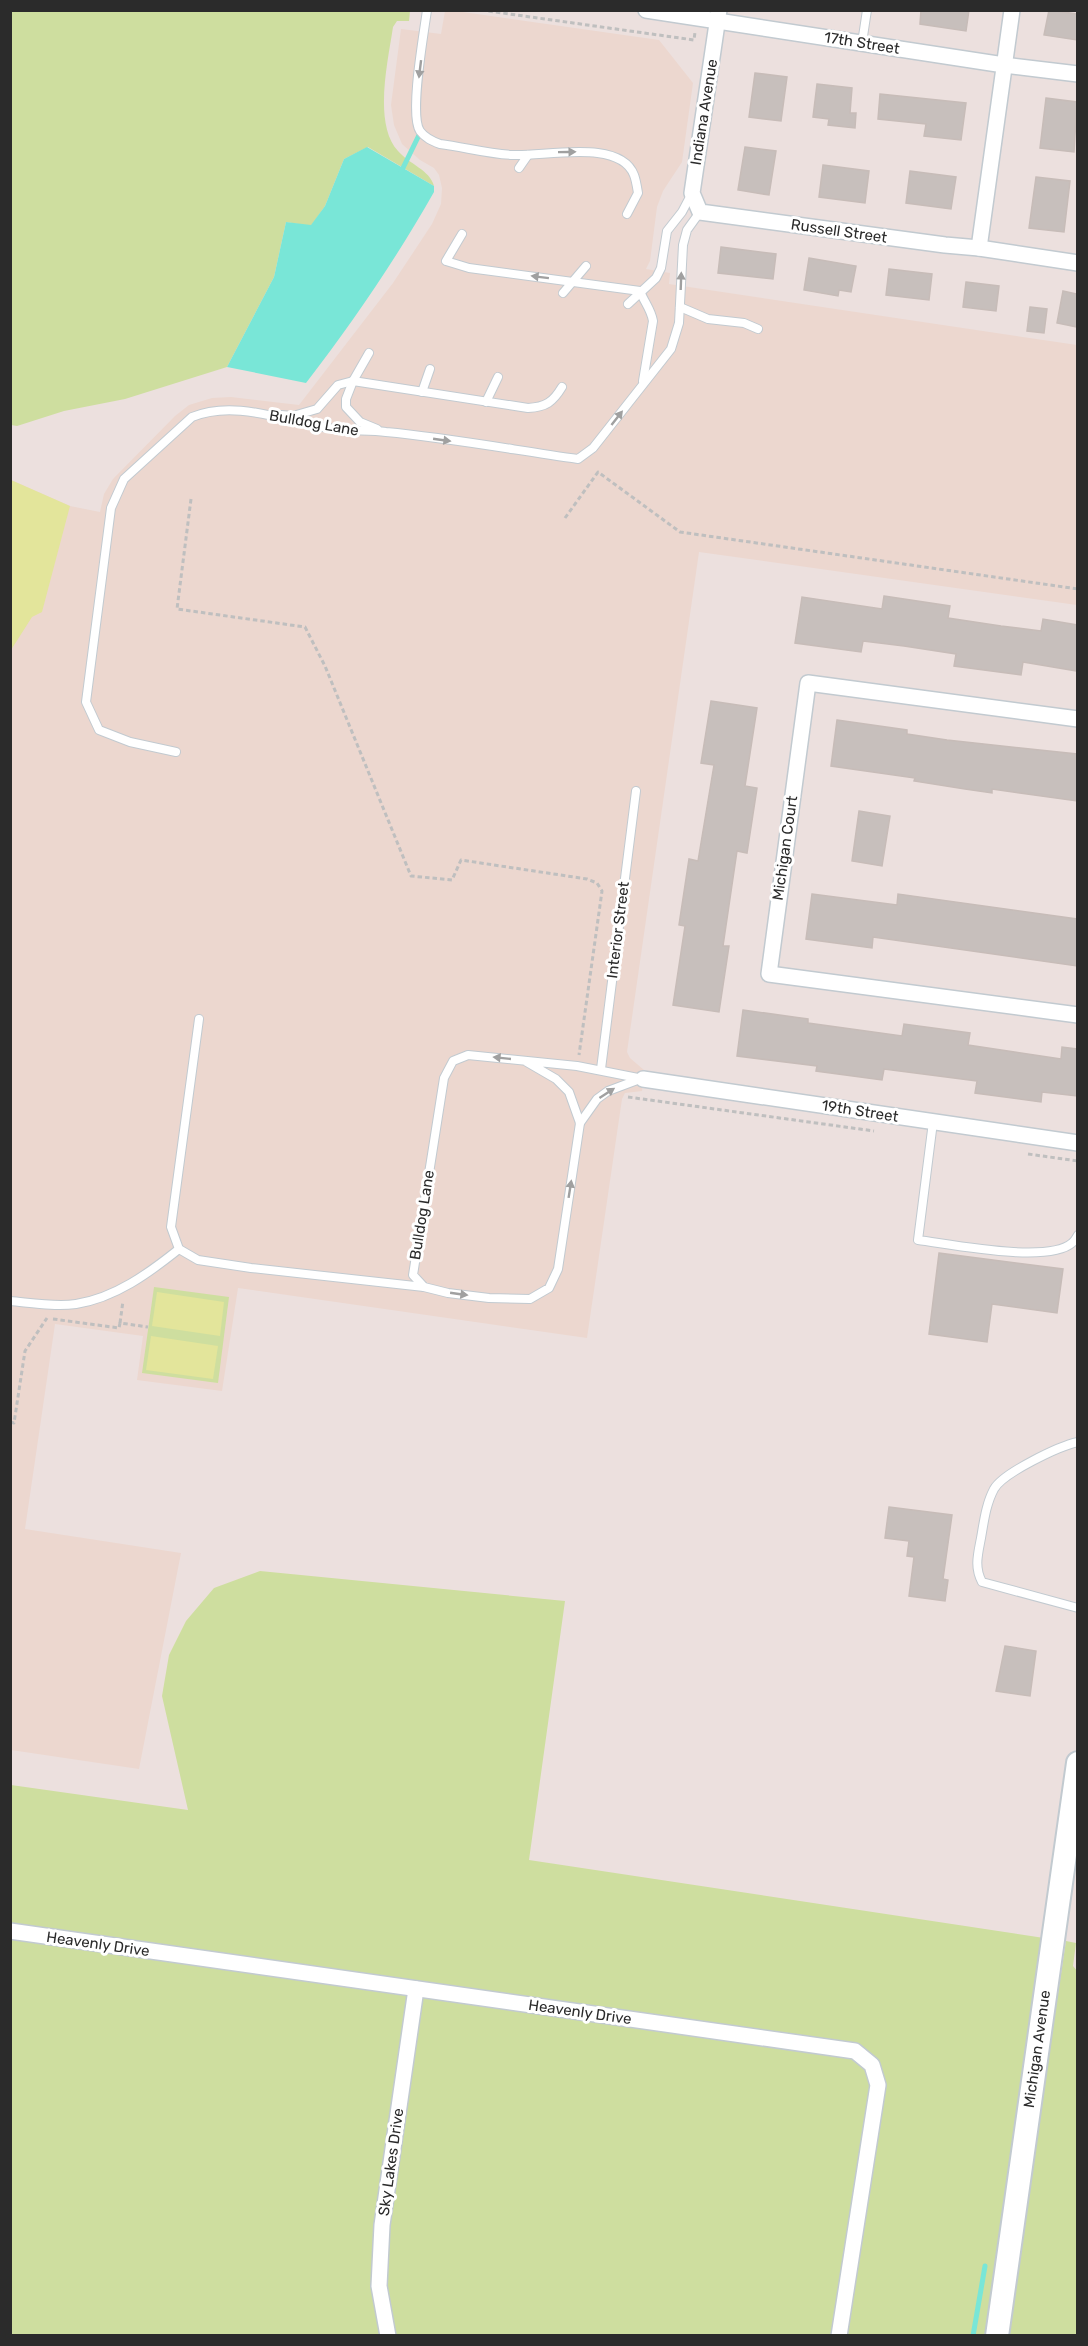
<svg xmlns="http://www.w3.org/2000/svg" width="1088" height="2346" font-family="Rubik,sans-serif">
<rect width="100%" height="100%" fill="#ece0de"/>
<path fill="#ecd7cf" d="M449 10 659 40 693 83 682 162 663 191 657 207 650 261 646 269 670 273 669 284 1077 345V605L699 552 627 1052 630 1058 644 1070 642 1091 625 1093 622 1099 587 1338 238 1288 222 1391 137 1380 143 1336 55 1324 25 1529 181 1553 139 1769 11 1750V480L70 506 100 512 104 494 113 479 175 416 189 405 212 398 231 397 299 405 393 283 432 224 441 204 442 188 439 175 434 168 420 160 402 144 394 125 391 105 401 29 441 34 445 11Z"/>
<g fill="#cede9f">
<path d="M10 11H410L409 21H397L393 27C388 61 373 124 398 151 409 164 430 170 434 186L368 147 344 159 325 206 311 226 286 222 274 277 227 367 125 399 64 411 17 426 11 425Z"/>
<path d="M154 1287 229 1297 218 1383 142 1373Z"/>
<path d="M260 1571 565 1601 529 1860 1044 1938 988 2335 11 2336V1785L188 1810 162 1696 169 1655 186 1621 214 1588Z"/>
<path d="M1066 1941 1076 1943 1073 1966 1078 1972 1077 2335 1006 2336Z"/>
</g>
<g fill="#e3e59b">
<path d="M11 480 70 506 42 612 32 617 11 650Z"/>
<path d="M157 1292 224 1302 220 1336 152 1326Z"/>
<path d="M151 1336 218 1346 213 1379 146 1370Z"/>
</g>
<path fill="#79e6d7" d="M367 147 434 186V192C396 259 353 322 306 383L227 367 274 277 286 222 311 225 325 206 344 159Z"/>
<g fill="none" stroke-linecap="round" stroke-linejoin="round">
<g stroke="#79e6d7" stroke-width="5">
<path d="M401 172 421 131"/>
<path d="M973 2336 985 2266"/>
</g>
</g>
<g fill="#c7bfbc" stroke="#c7bcb8" stroke-width="1.5">
<path d="M921 10H969L966 31 920 24Z"/>
<path d="M1049 10 1077 14V40L1044 35Z"/>
<path d="M755 73 787 77 781 121 749 117Z"/>
<path d="M817 84 852 88 850 113H856L855 128 828 125 829 119 813 117Z"/>
<path d="M880 94 966 103 961 140 924 136 926 124 878 119Z"/>
<path d="M1046 98 1077 102 1074 152 1040 148Z"/>
<path d="M745 147 776 151 769 195 738 190Z"/>
<path d="M823 165 869 171 865 203 819 197Z"/>
<path d="M910 171 956 177 951 209 906 203Z"/>
<path d="M1036 177 1070 181 1064 232 1029 228Z"/>
<path d="M721 247 776 254 773 279 718 273Z"/>
<path d="M809 258 856 266 851 292 839 290 838 296 804 290Z"/>
<path d="M889 269 932 274 929 300 886 295Z"/>
<path d="M966 282 999 286 996 311 963 307Z"/>
<path d="M1063 291 1077 294V327L1057 323Z"/>
<path d="M1030 307 1047 309 1044 333 1027 331Z"/>
<path d="M884 596 950 606 948 618 1001 626 1041 631 1043 619 1077 625V671L1023 662 1021 675 954 666 956 654 904 646 863 641 861 652 795 643 802 597 882 609Z"/>
<path d="M711 701 757 708 745 786 757 788 747 853 737 851 723 946H729L719 1012 673 1005 685 926 679 925 689 859 698 861 714 765 701 763Z"/>
<path d="M837 720 907 730V734L947 740 1077 754V801L992 789V793L965 789 914 781 915 778 831 766Z"/>
<path d="M859 811 890 816 882 866 852 861Z"/>
<path d="M812 894 897 905 898 894 1077 919V966L873 937 872 948 806 939Z"/>
<path d="M743 1010 808 1019V1023L902 1036 904 1024 970 1033 968 1045 1061 1059 1062 1047 1077 1049V1096L1042 1092 1041 1102 975 1093 977 1081 884 1069 882 1080 816 1071 817 1066 737 1056Z"/>
<path d="M939 1253 1063 1269 1057 1313 992 1304 987 1342 929 1334Z"/>
<path d="M889 1507 952 1515 943 1579 948 1580 945 1601 909 1596 914 1557 907 1556 909 1541 885 1538Z"/>
<path d="M1005 1646 1036 1651 1030 1696 996 1691Z"/>
</g>
<g fill="none" stroke-linecap="round" stroke-linejoin="round">
<g stroke="#c2cad0" stroke-width="10">
<g id="lane">
<path d="M427 10C424 33 409 115 420 131 425 138 432 141 440 144 464 147 488 154 513 155 543 157 620 138 634 175 636 180 637 187 638 193L627 214"/>
<path d="M862 43 867 10"/>
<path d="M519 168 528 155"/>
<path d="M462 234 446 261 469 268 640 291"/>
<path d="M640 291C644 302 651 309 653 321L643 381"/>
<path d="M563 293 586 266"/>
<path d="M628 304 656 278 661 268 667 231 682 212 691 195"/>
<path d="M680 307 708 319 744 323 758 329"/>
<path d="M369 353 353 381 528 408C546 407 553 402 562 387"/>
<path d="M353 381 346 399V407L360 422 377 429"/>
<path d="M422 392 430 369"/>
<path d="M486 402 498 377"/>
<path d="M281 415 293 416 317 409 338 385 353 381"/>
<path d="M176 752 130 742 99 730 86 702 111 508 124 479 192 417C238 398 289 424 336 429 353 431 370 430 386 432 450 438 514 450 578 459L593 448 671 349 679 323 683 245 687 230 700 212"/>
<path d="M199 1019 171 1227 179 1249 198 1260 251 1268 424 1287"/>
<path d="M525 1061 556 1079 569 1092 580 1123 558 1269 549 1288 530 1299 489 1298 448 1293 424 1287 413 1275 444 1078 453 1061 468 1055 577 1066 643 1079"/>
<path d="M601 1069 636 791"/>
<path d="M933 1122 918 1240C950 1244 1048 1264 1072 1243 1075 1241 1076 1238 1078 1235"/>
<path d="M580 1123 597 1099 608 1091 640 1079"/>
<path d="M10 1301C32 1303 55 1307 76 1304 115 1298 149 1273 179 1249"/>
<path d="M1078 1442C1059 1446 1003 1473 994 1489 986 1504 984 1521 981 1538 978 1554 974 1567 982 1582L1078 1608"/>
</g>
</g>
<g stroke="#c2cad0" stroke-width="18">
<g id="street">
<path d="M646 10 1004 65 1078 74"/>
<path d="M719 10 692 193 700 212 945 245 979 248 1078 263"/>
<path d="M979 248 1012 10"/>
<path d="M1078 719 808 683 769 974 1078 1015"/>
<path d="M643 1079 1078 1143"/>
<path d="M10 1931 855 2051 872 2065 878 2085 839 2336"/>
<path d="M388 2336 379 2286 382 2225 416 1989"/>
</g>
</g>
<g stroke="#c2cad0" stroke-width="26">
<path id="secondary" d="M997 2336 1078 1763"/>
</g>
<g stroke="#bfbfbf" stroke-width="3" stroke-dasharray="4.5 3" stroke-linecap="butt">
<path d="M481 10 694 40 695 32"/>
<path d="M191 499 177 609 305 627 325 666 411 876 452 880 461 860 587 879 597 883 602 891 579 1055"/>
<path d="M565 518 598 472 680 532 1078 589"/>
<path d="M628 1097 874 1131"/>
<path d="M1028 1154 1078 1161"/>
<path d="M53 1319 119 1328 120 1323 148 1327"/>
<path d="M120 1323 123 1301"/>
<path d="M10 1422 14 1423 25 1351 47 1318"/>
</g>
<use href="#lane" stroke="#fff" stroke-width="8"/>
<use href="#street" stroke="#fff" stroke-width="15"/>
<use href="#secondary" stroke="#fff" stroke-width="22"/>
</g>
<defs><path id="oneway-solid" d="M-6-.8H1V-3.2L6.5 0L1 3.2V.8H-6Z" transform="scale(1.5)"/></defs>
<g fill="#a0a0a0">
<use href="#oneway-solid" transform="translate(420 69) rotate(97)"/>
<use href="#oneway-solid" transform="translate(567 152) rotate(-1)"/>
<use href="#oneway-solid" transform="translate(540 277) rotate(-173)"/>
<use href="#oneway-solid" transform="translate(681 281) rotate(-88)"/>
<use href="#oneway-solid" transform="translate(617 418) rotate(-52)"/>
<use href="#oneway-solid" transform="translate(442 440) rotate(8)"/>
<use href="#oneway-solid" transform="translate(502 1058) rotate(-174)"/>
<use href="#oneway-solid" transform="translate(607 1093) rotate(-33)"/>
<use href="#oneway-solid" transform="translate(570 1189) rotate(-81)"/>
<use href="#oneway-solid" transform="translate(459 1294) rotate(8)"/>
</g>
<g text-anchor="middle" stroke-width="6" stroke-linejoin="round" paint-order="stroke">
<g font-size="15" fill="#2b2b2b" stroke="#fff">
<text transform="translate(862 43) rotate(9)" y="5">17th Street</text>
<text transform="translate(704 112) rotate(-81)" y="5">Indiana Avenue</text>
<text transform="translate(839 231) rotate(8)" y="5">Russell Street</text>
<text transform="translate(314 423) rotate(10)" y="5">Bulldog Lane</text>
<text transform="translate(785 848) rotate(-82)" y="5">Michigan Court</text>
<text transform="translate(618 930) rotate(-83)" y="5">Interior Street</text>
<text transform="translate(860 1111) rotate(9)" y="5">19th Street</text>
<text transform="translate(422 1215) rotate(-81)" y="5">Bulldog Lane</text>
<text transform="translate(98 1944) rotate(8)" y="5">Heavenly Drive</text>
<text transform="translate(580 2012) rotate(8)" y="5">Heavenly Drive</text>
<text transform="translate(1037 2049) rotate(-82)" y="5">Michigan Avenue</text>
<text transform="translate(391 2162) rotate(-82)" y="5">Sky Lakes Drive</text>
</g>
</g>
<rect width="1088" height="2346" fill="none" stroke="#2b2b2b" stroke-width="24"/>
</svg>
